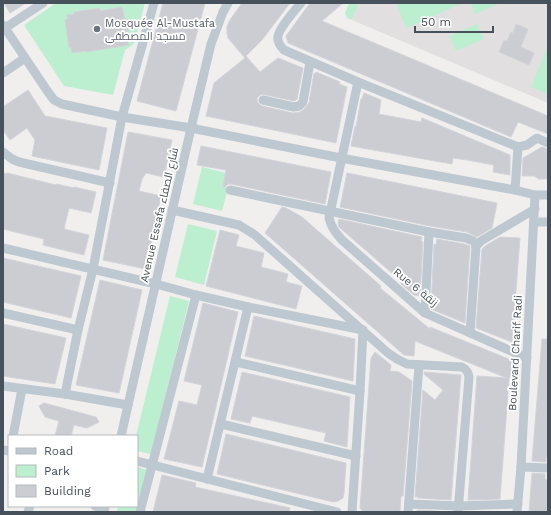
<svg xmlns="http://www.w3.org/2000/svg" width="551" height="515" font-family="'Work Sans',Cairo,sans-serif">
<rect width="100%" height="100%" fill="#f1eeee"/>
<path fill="#e2dfe0" d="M359 3H548V103L352 20Z"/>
<g fill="#bcefd0">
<path d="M56 3H145L134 44 125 50 113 95 64 86 24 25Z"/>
<path d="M349 3H359L352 20 347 18 345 13Z"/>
<path d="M396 3H463L406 28Z"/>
<path d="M470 3H501L475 14Z"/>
<path d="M477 24 484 39 456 51 449 36Z"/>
<path d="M547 48 548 49V94L531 87Z"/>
<path d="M202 167 226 173 223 187 228 188 222 211 193 204Z"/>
<path d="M188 224 217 231 204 285 175 277Z"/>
<path d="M170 296 189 301 151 454 137 451V436H136Z"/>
<path d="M137 467 148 470 137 512H117L118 506H137Z"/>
</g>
<g fill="#cbcdd3" stroke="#d2d4da">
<path d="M4 3H26L10 13Z"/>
<path d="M163 3H205L176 111 137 101Z"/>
<path d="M242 3H290L262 40 246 56 260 72 278 58 303 68 297 99 296 100 294 101 262 94 259 96 257 98V101L259 104 262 106 293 113 300 112 303 110 309 103 314 73 315 74 316 72 340 82 339 84 347 87 336 143 206 116 214 83 245 58 228 38 227 33V26L230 20Z"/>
<path d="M310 3H343L322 21 548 116V134L518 122 511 137 288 43 286 36Z"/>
<path d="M122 7 125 20 126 19 128 31H126L129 45 86 52V51L72 53 71 47 69 48 65 20 68 19 67 15 74 14V12L100 8V11Z"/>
<path d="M516 24 528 29 521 47 534 53 529 65 499 52 504 40 507 41 511 32 513 33Z"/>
<path d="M28 90 45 116 107 128 99 170 32 156 35 140 27 128 10 140 3 130V107Z"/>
<path d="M364 93 381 100 379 114 421 122 422 118 510 155V175L493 172 494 165 467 160 453 158 452 164 351 146 355 126 356 127 361 99H362Z"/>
<path d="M128 132 172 140 164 177 146 173 142 179 139 191 161 196 146 269 103 260Z"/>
<path d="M201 146 331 172 325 204 231 184H228L225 187H223L226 170 197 165Z"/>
<path d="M542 147 548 149V179H539L534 176H522L523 158Z"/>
<path d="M3 173 7 174V173L56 185V184L74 188V187L96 192 91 213 69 208 64 229 89 235 84 255 43 245 44 239 3 229Z"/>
<path d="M347 173 497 203 492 228 477 237 467 232 430 226 340 207Z"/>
<path d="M282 207 286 208 302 217 381 286 380 288 430 329V327L516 362 509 379 500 499 468 500 477 376 507 378 415 341 414 356 404 355 265 233Z"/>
<path d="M339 219 422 237 421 241 423 242 420 296 414 295 401 284V281L339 227 338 224Z"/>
<path d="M220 230 239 235 236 246 264 253 261 267 288 274 286 282 302 286 296 309 206 286Z"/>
<path d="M500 237 520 238 512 342 476 328 482 249 485 246Z"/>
<path d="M437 239 464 244 470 246 465 323 431 309 434 244 436 245Z"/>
<path d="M3 258 81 276 71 318 3 302Z"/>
<path d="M100 280 142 290 119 393 76 385Z"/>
<path d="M203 303 238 312 202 467 164 459 179 401 197 405 202 385 184 381Z"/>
<path d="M254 316 355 339 353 381 245 356Z"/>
<path d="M3 324 66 338 55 384 3 376Z"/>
<path d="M542 339H548V457H546V462L532 461Z"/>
<path d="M375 352 391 365 390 371 399 372 412 381 403 496H401L400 512H363L360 508 371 358Z"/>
<path d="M242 372 350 397 347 447 324 441 326 433 252 416 250 423 231 419Z"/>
<path d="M424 372 461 375 451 500 418 498V497H415L423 390 435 400 443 390 424 374Z"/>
<path d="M44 403 96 417 99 422 87 428 74 425 71 436H55L59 421 45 417 39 406Z"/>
<path d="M226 434 346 463 344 493 343 498 338 501 333 502 217 474Z"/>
<path d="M532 473 545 474V479L548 480V512H529Z"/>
<path d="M162 475 196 483 195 487 290 508 289 512H153Z"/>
<path d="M417 510 451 512H417Z"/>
</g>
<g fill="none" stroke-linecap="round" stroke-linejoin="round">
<g stroke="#bec8d0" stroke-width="9">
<path d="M301 3C295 10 280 27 278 36 277 41 280 46 284 50L358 82 518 147 527 145 537 138 548 143"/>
<path d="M3 25 48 92 54 100 62 104 122 117 191 128 341 158 515 190 535 195H548"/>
<path d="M5 28 43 3"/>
<path d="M3 73 25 58"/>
<path d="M358 82 329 218C331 227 336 233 342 240L425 313 527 358"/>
<path d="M263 100 294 107 299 106 303 102 310 62"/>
<path d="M3 152 12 159 19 162 110 183"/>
<path d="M230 190 429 232 466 238 473 241 475 243 476 246 470 333"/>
<path d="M515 190 518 147"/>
<path d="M172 210 239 225 255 235 388 353 397 359 407 364 462 367C467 370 468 372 469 377L458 512"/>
<path d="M535 222H548"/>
<path d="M476 246 481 241 535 209"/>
<path d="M3 248 156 284 196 295 248 307 363 330 360 391 352 512"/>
<path d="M3 313 78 330"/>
<path d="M425 313 429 232"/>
<path d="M236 362 360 391"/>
<path d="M3 386 65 394 128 405"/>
<path d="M65 394 78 330 93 269 122 117 154 3"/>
<path d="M221 424 356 456"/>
<path d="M13 436 22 389"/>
<path d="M121 436 191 128 211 44 223 12 228 3"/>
<path d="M3 450 9 451"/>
<path d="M137 461 337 512"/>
<path d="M521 467 548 468"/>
<path d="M207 479 248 307"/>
<path d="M409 504 459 506 518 504"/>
<path d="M95 506 105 508"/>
<path d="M28 512 30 506"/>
<path d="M140 512 196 295"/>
<path d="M408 512 419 365"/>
<path d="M517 512 521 467 535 195"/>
</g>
</g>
<circle fill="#6b7280" stroke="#fff" stroke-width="1.5" cx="97" cy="29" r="4"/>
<g text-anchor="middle" stroke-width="3.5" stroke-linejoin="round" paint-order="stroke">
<g font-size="11" fill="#5b616d" stroke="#fff" text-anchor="start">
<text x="105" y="27">Mosquée Al-Mustafa<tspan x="105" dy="13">مسجد المصطفى</tspan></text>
</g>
<g font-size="11" fill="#46515c" stroke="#fff">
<text transform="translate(159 215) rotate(-77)" y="4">Avenue Essafa شارع الصفاء</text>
<text transform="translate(416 287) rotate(39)" y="4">Rue 6 زنقة</text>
<text transform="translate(515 353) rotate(-87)" y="4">Boulevard Charif Radi</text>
</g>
</g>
<rect width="551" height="515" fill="none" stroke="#46515c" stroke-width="8"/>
<rect x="8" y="435" width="130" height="72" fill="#ffffff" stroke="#b5b9be"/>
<rect x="16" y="448" width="20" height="6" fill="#bec8d0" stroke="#b5b9be"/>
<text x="44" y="455" font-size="12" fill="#46515c">Road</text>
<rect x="16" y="465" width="20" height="12" fill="#bcefd0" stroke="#b5b9be"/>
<text x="44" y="475" font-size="12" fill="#46515c">Park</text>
<rect x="16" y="485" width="20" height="12" fill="#cbcdd3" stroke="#b5b9be"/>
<text x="44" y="495" font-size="12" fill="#46515c">Building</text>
<path d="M415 26v6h78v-6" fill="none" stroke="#46515c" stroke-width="2"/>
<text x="421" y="26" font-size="12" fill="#46515c" stroke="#ffffff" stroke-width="3" paint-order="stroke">50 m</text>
</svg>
